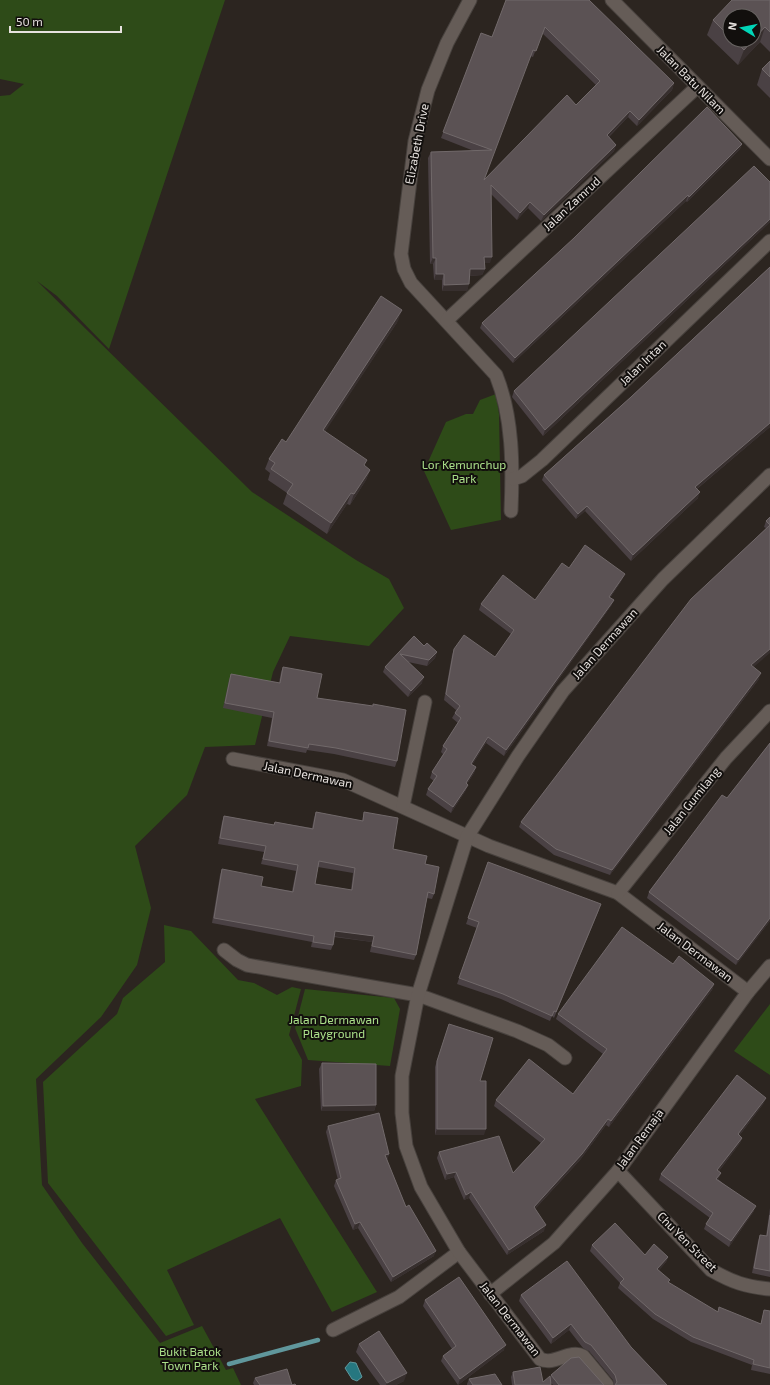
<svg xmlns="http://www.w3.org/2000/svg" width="770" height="1385" font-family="'Exo 2',sans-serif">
<rect width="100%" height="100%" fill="#2c2520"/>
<g fill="#2e4b18">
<path d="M0 0H225L109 349 57 296 37 281 252 492 356 560 389 579 404 608 369 646 290 636 273 672 255 745 205 747 187 795 135 846 151 908 137 965 101 1017 36 1079 42 1185 82 1243 160 1343 202 1326 226 1370 233 1368 241 1385H0V96L10 95 24 84 0 79Z"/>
<path d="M496 394 499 414 501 520 451 530 424 471 446 422 466 414H473L480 400Z"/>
<path d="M164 925 191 931 238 980 254 983 277 995 292 987 301 989 289 1035 302 1060 301 1086 255 1099 377 1292 332 1312 280 1218 167 1270 194 1325 166 1336 48 1183 43 1082 117 1014 123 998 165 962Z"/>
<path d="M305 989 394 998 400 1009 390 1066 308 1060 295 1028Z"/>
<path d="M770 1004V1075L734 1051Z"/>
</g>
<path fill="#267780" stroke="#60979c" d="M350 1362 356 1363 362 1377 357 1381 352 1379 345 1368Z"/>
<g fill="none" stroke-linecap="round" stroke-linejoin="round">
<path stroke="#60979c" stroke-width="4.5" d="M229 1364 318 1340"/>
<g stroke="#47413d" stroke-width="15">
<g id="minor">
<path d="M470 0 447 43 428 90 415 141 401 254 404 269 411 283 496 375C513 417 513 466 511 511"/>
<path d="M612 0 770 159"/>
<path d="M447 320 697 87"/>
<path d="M513 479 522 476 542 460 770 241"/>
<path d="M233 759 343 780 489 846 618 893 748 992"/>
<path d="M403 806 425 702"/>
<path d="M618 893 726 758 770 711"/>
<path d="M224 950 237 960 247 965 418 995 517 1031 548 1045 565 1058"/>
<path d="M618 1171 711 1270C732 1282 746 1287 770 1289"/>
<path d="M490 1294 554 1243 618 1171 748 992 770 966"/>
<path d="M333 1330 399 1297 459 1252"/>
<path d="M607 1385 583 1356C569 1349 555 1366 540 1359L459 1252 421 1187 406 1146 402 1113V1076L418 995 467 837 518 756 563 691 663 579 770 475"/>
</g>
</g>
<use href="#minor" stroke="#655c57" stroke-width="13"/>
</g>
<g fill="#4a4144" fill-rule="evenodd">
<path d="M506 0 674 83 672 90 637 126 628 117 609 137 616 145 614 151 541 221 528 208 517 220 491 194 490 263H485V269L482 275 470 276 467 291H442V280H434L433 264H430L428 158 431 152 474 151 441 138 481 33 492 37ZM542 33 596 85 576 105 484 180 530 56 533 57Z"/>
<path d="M770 0V52L760 42 738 65 707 35 713 20ZM730 16 754 40H730Z"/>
<path d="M770 61V98L757 85 762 69Z"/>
<path d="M742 144 740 149 687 202 686 201 513 363 480 328 482 323Z"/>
<path d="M770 182V222L543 436 512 397 514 391Z"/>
<path d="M770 267V427L697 489 698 498 631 561 585 511 576 519 542 480 544 475 631 397Z"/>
<path d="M398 321 325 431 365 466 370 470 366 480 350 505 347 504 327 534 283 504 287 493 268 480 270 473 265 469 269 459 286 442Z"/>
<path d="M770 517 754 667 759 679 610 875 554 855 519 827 521 822 766 528 764 527 766 521Z"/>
<path d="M569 568 622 580 610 598 614 600 611 606 504 756 486 743 472 765 476 767 474 773 467 784 466 790 451 813 426 795 428 789 434 781 430 778 432 772 443 754 441 752 443 746 458 723 452 718 455 713 456 710 444 700 452 655 454 649 495 657 511 634 479 610 481 604 535 600Z"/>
<path d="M414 636 424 646 437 652 435 658 427 666 408 662 422 683 408 697 383 672 385 667Z"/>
<path d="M283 667 317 698 373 706V704L397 761 395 767 334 754 307 750 306 753 267 746 272 718 223 708 229 680 231 674 279 683 281 672Z"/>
<path d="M770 743V921L736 965 647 898 649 892 727 798Z"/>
<path d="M316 812 362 821 364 812 393 849 425 864 434 894 432 899 427 898 416 955 414 960 370 952 372 942 334 937 333 945 331 950 311 947 312 942 212 923 220 875 222 869 261 886 292 891 296 871 261 864 264 852 218 844 222 822 224 816 274 825 275 822 312 828 314 818ZM318 867 353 873 351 890 315 884Z"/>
<path d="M488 862 599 910 554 1018 552 1016 550 1021 501 999 457 984 477 928 466 924Z"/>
<path d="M673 964 714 984 712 990 609 1127 606 1125 580 1160 535 1209 544 1231 507 1255 469 1198 464 1200 454 1177 445 1180 437 1158 439 1152 513 1173 541 1143 494 1106 496 1100 573 1094 603 1054 556 1019 558 1014Z"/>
<path d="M449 1024 480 1081 484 1135H435V1067Z"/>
<path d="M322 1063 376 1105 374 1111H321L319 1069Z"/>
<path d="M764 1103 739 1136 742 1138 740 1143 719 1171 721 1173 718 1179 754 1211 729 1247 704 1229 706 1224 710 1218 659 1180 661 1174Z"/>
<path d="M328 1126 389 1154 387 1160 406 1207 434 1256 391 1282 358 1228 353 1230 334 1186 336 1180H338L326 1132Z"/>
<path d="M770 1208V1277L752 1273 758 1241 760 1235 766 1236Z"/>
<path d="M592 1245 645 1255 668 1257 666 1262 659 1270 669 1283 718 1312 761 1324 764 1310 770 1311V1374L751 1370 752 1365 691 1342 653 1319 618 1288 620 1283 590 1251Z"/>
<path d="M521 1295 631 1347 667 1385H614L613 1380 589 1351 583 1348 569 1330 551 1344 519 1301Z"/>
<path d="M425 1300 504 1350 458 1385 441 1361 443 1356 452 1349 423 1306Z"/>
<path d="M359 1344 404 1381 396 1385H380L356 1352Z"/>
<path d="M513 1372 543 1382 550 1378 551 1375 604 1385H553L550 1382 551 1385H512L511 1377Z"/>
<path d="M255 1378 292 1385H296H254L253 1383Z"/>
<path d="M469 1379 502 1385H467V1384Z"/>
</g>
<g fill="#372f2e">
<path d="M765 27 760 42 738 65 744 50 753 40H754V39Z"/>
<path d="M674 83 672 90 637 126 639 120Z"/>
<path d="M630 111 628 117 604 141 607 135Z"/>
<path d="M742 144 740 149 687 202 689 197Z"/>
<path d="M616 145 614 151 541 221 544 215Z"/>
<path d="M688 195 686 201 513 363 515 358Z"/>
<path d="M530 202 528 208 517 220 520 213Z"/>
<path d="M770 219V222L543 436 545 430Z"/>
<path d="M484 257H492L490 263H482Z"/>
<path d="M433 258H436L433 264H430Z"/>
<path d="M470 269H485L482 275 468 276Z"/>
<path d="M436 274H444L442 280H434Z"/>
<path d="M469 284 467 291H442L444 285Z"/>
<path d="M402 310 398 321 319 441 323 430Z"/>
<path d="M770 423V427L693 492 695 487Z"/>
<path d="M370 470 366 480 350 505 354 494Z"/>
<path d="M700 492 698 498 631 561 633 555Z"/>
<path d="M351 493 347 504 327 534 331 523Z"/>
<path d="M587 506 585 511 576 519 578 514Z"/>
<path d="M625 574 622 580 607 602 609 597Z"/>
<path d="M614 600 611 606 504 756 506 750Z"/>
<path d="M770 649V653L749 671 751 665Z"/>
<path d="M437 652 435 658 427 666 429 660Z"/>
<path d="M761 673 759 679 610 875 612 870Z"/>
<path d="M424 677 422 683 408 697 411 691Z"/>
<path d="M488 737 486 743 469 770 471 764Z"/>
<path d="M476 767 474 773 464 789 466 783Z"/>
<path d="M468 785 466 790 451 813 453 807Z"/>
<path d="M770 918V921L736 965 738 960Z"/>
<path d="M335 931 374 936 372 942 333 936Z"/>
<path d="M714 984 712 990 609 1127 611 1121Z"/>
<path d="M766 1098 764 1103 736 1140 738 1134Z"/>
<path d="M376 1105 374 1111H321L323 1106Z"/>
<path d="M608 1119 606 1125 580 1160 532 1212 534 1207Z"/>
<path d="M437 1129H486L484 1135H435Z"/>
<path d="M742 1138 740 1143 715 1176 717 1170Z"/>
<path d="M389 1154 387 1160 385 1155Z"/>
<path d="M456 1172 454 1177 445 1180 447 1174Z"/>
<path d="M721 1173 719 1178 714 1184 716 1179Z"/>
<path d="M471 1192 469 1198 464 1200 466 1195Z"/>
<path d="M756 1206 754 1211 729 1247 731 1241Z"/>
<path d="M360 1222 358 1228 353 1230 355 1224Z"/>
<path d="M546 1225 544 1231 507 1255 509 1250Z"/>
<path d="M436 1251 434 1256 391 1282 393 1277Z"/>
<path d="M668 1257 666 1262 655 1275 657 1269Z"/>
<path d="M571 1324 569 1330 551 1344 553 1338Z"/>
<path d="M506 1345 504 1350 458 1385 460 1379Z"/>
<path d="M407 1373 404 1381 396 1385H386L387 1383Z"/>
</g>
<g fill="#5b5254" stroke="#71696a" fill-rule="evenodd">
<path d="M506 0H589L674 83 639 120 630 111 607 135 616 145 544 215 530 202 520 213 491 185 492 257H484L485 269H470L469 284 444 285V274H436V258H433L431 152 492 150 443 132 481 33 492 37ZM545 27 600 81 576 105 567 95 484 180 533 50 536 51Z"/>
<path d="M732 0H770V32L765 27 754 39V16H730V37L713 20Z"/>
<path d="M734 40H753L744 50Z"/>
<path d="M770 61V77L762 69Z"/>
<path d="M707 107 742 144 689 197 688 195 515 358 482 323 574 238Z"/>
<path d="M754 166 770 182V219L545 430 514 391Z"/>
<path d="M770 267V423L695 487 700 492 633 555 587 506 578 514 544 475 631 397Z"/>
<path d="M381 296 402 310 323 430 367 460 364 465 370 470 354 494 351 493 331 523 287 493 293 484 271 469 275 463 269 459 282 439 286 442Z"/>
<path d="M770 517V649L751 665 761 673 612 870 556 849 521 822 691 599 770 525 766 521Z"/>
<path d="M585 545 625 574 609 597 614 600 506 750 488 737 471 764 476 767 466 783 468 785 453 807 428 789 437 776 432 772 447 749 443 746 461 718 455 713 460 706 446 694 454 649 464 635 495 657 514 630 481 604 503 575 535 600 562 563 569 568Z"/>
<path d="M414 636 424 646 427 643 437 652 429 660 400 654 424 677 411 691 385 667Z"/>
<path d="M283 667 322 674 317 698 373 706V704L406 710 397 761 336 748 309 744 308 748 269 741 274 712 225 703 231 674 280 683Z"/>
<path d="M770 743V918L738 960 649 892 722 795 727 798Z"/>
<path d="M316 812 363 821 364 812 398 818 393 849 427 856 425 864 439 867 434 894 428 892 416 955 372 946 374 936 335 931 333 945 313 942 314 936 214 918 222 869 263 877 261 886 293 892 298 865 263 859 266 846 220 838 224 816 274 825 275 822 313 829ZM319 861 355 868 352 890 315 884Z"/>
<path d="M488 862 601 904 556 1012 554 1011 552 1016 503 994 459 978 479 922 468 918Z"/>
<path d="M622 927 673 964 679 956 714 984 611 1121 608 1119 582 1154 534 1207 546 1225 509 1250 471 1192 466 1195 456 1172 447 1174 439 1152 499 1136 513 1173 545 1139 496 1100 529 1059 573 1094 607 1049 558 1014Z"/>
<path d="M449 1024 493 1038 480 1081H486V1129H437V1061Z"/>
<path d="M322 1063 376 1064V1105L323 1106Z"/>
<path d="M737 1075 766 1098 738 1134 742 1138 717 1170 721 1173 716 1179 756 1206 731 1241 706 1224 713 1213 661 1174Z"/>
<path d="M379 1113 389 1154 385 1155 406 1207 409 1205 436 1251 393 1277 360 1222 355 1224 336 1180 341 1178 328 1126Z"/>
<path d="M770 1215V1271L754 1268 760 1235 767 1236Z"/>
<path d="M615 1223 645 1255 654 1244 668 1257 657 1269 670 1280 668 1282 718 1312 719 1307 761 1324 764 1310 770 1311V1368L753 1364 754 1360 693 1337 655 1314 620 1283 624 1279 592 1245Z"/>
<path d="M567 1261 631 1347 667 1385H615L617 1382 615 1375 591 1345 585 1342 571 1324 553 1338 521 1295Z"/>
<path d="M459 1277 506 1345 460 1379 443 1356 456 1346 425 1300Z"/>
<path d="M379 1331 407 1373 387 1383 359 1344Z"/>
<path d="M579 1357 604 1385H559L551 1375 571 1358Z"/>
<path d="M540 1367 543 1382 550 1376 551 1385H515L513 1372Z"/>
<path d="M287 1369 292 1385 295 1384 296 1385H260L255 1378Z"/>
<path d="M495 1374 502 1385H473L469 1379Z"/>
</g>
<g text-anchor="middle" stroke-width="4" stroke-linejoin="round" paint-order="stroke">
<g font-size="12" fill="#e7e2df" stroke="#120f0d">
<text transform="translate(691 80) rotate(45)" y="4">Jalan Batu Nilam</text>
<text transform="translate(417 144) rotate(-79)" y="4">Elizabeth Drive</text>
<text transform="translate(572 204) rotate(-43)" y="4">Jalan Zamrud</text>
<text transform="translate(643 363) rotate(-44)" y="4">Jalan Intan</text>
<text transform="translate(605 644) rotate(-48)" y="4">Jalan Dermawan</text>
<text transform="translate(308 775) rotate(12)" y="4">Jalan Dermawan</text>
<text transform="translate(692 801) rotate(-51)" y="4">Jalan Gumilang</text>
<text transform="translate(695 952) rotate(37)" y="4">Jalan Dermawan</text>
<text transform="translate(640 1139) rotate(-54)" y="4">Jalan Remaja</text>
<text transform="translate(687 1242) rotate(45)" y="4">Chu Yen Street</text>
<text transform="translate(510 1319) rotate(52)" y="4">Jalan Dermawan</text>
</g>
<g font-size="12" fill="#abe08a" stroke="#120f0d">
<text x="464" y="469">Lor Kemunchup<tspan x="464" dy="14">Park</tspan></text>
<text x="334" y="1024">Jalan Dermawan<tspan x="334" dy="14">Playground</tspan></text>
<text x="190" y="1356">Bukit Batok<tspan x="190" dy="14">Town Park</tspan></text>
</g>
</g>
<g transform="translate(742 28) rotate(280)"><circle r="19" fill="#120f0d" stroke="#676361"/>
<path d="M0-3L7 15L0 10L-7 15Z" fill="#00d5b7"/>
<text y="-6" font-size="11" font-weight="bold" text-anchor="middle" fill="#e7e2df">N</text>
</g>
<path d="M10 26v6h111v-6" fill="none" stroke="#e7e2df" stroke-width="2"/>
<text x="16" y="26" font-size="12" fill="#e7e2df" stroke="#120f0d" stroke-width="3" paint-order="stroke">50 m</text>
</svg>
